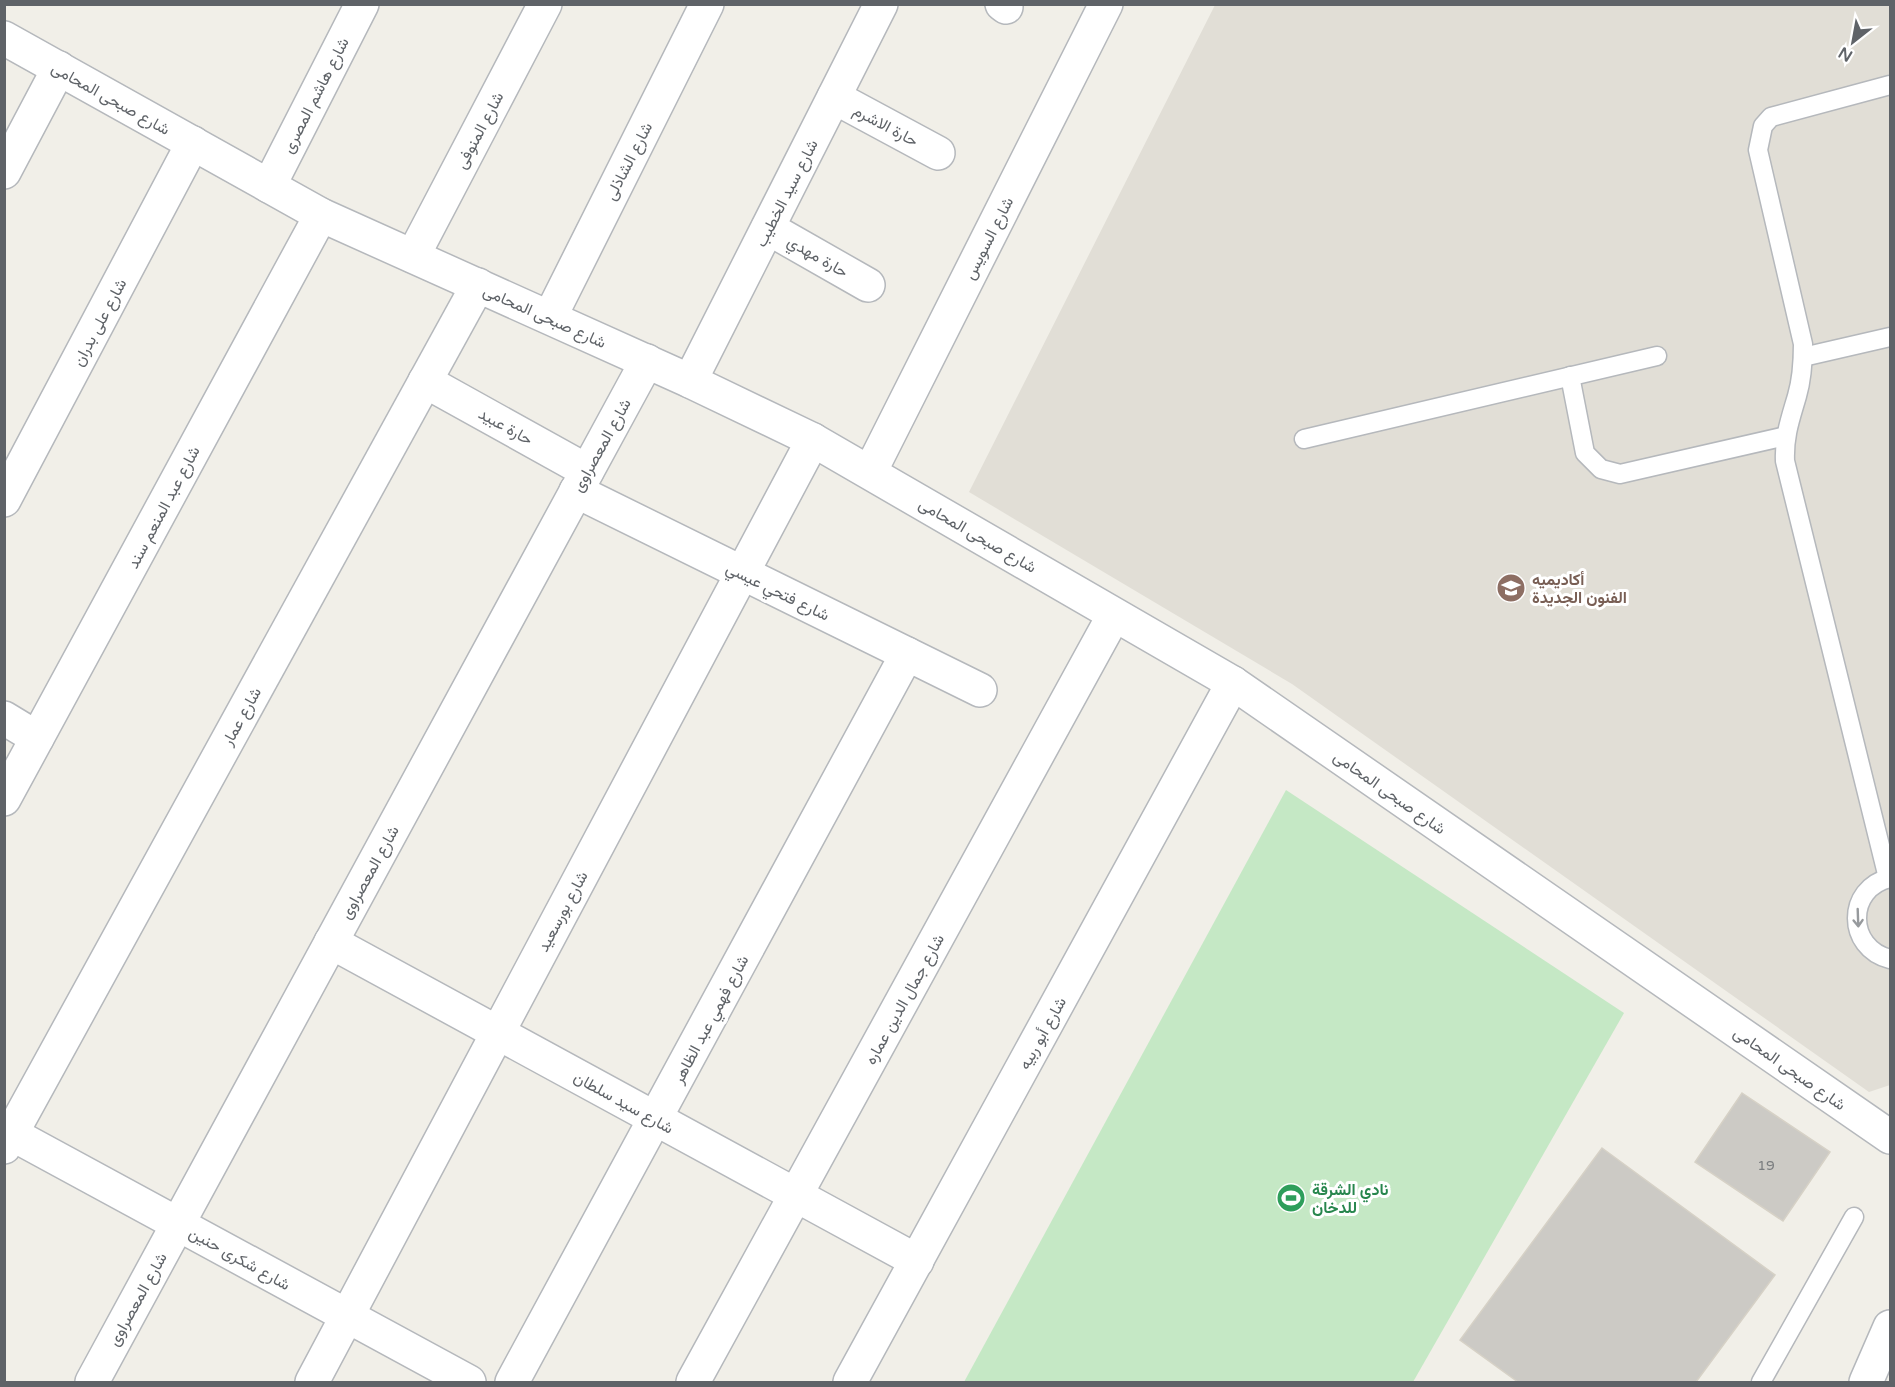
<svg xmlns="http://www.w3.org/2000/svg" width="1895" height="1387" font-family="'Varela Round',Vazirmatn,sans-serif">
<rect width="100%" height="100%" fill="#f1efe8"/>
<path fill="#e1ded6" d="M1215 5H1890V1085L1869 1092 1292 684 969 492Z"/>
<path fill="#c5e8c5" d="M1286 790 1624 1013 1413 1382H964Z"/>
<g fill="#cccac5" stroke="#d6d1c6" stroke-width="1.5">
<path d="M1742 1093 1830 1152 1783 1221 1695 1162Z"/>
<path d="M1602 1148 1775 1275 1696 1382H1518L1460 1340Z"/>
</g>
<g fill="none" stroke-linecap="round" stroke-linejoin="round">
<g stroke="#b5b8bc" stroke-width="21">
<g id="lane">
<path d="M1803 357 1890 337"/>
<path d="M1570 376 1585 453 1601 469 1620 474 1786 436"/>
<path d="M1304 439 1657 356"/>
<path d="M1888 878 1785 461C1784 436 1790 420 1797 396 1802 379 1803 362 1803 344L1758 150 1763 126 1771 117 1890 85"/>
<path d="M1890 878C1846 888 1846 948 1890 959"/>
<path d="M1761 1382 1854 1217"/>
</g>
</g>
<g stroke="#b5b8bc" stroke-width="36">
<g id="street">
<path d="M1002 4 1006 7"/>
<path d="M4 38 321 215 690 381 813 440 1233 683 1890 1137"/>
<path d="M834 97 938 153"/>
<path d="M4 172 59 68"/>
<path d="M269 186 362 4"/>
<path d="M768 228 868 285"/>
<path d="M413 256 545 4"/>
<path d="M550 317 707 4"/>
<path d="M425 381 587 471"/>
<path d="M690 381 881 4"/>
<path d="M870 472 1106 4"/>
<path d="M576 491 980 690"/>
<path d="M4 500 193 143"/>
<path d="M4 718 37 738"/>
<path d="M4 799 321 215"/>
<path d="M331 942 917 1261"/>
<path d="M12 1134 469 1382"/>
<path d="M4 1147 478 285"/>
<path d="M92 1382 647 361"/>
<path d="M312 1382 813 440"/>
<path d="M512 1382 907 654"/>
<path d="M693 1382 1114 615"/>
<path d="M850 1382 1233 683"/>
<path d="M1866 1382 1890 1327"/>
</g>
</g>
<use href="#lane" stroke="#fff" stroke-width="18"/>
<use href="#street" stroke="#fff" stroke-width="33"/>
</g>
<defs><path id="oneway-shaft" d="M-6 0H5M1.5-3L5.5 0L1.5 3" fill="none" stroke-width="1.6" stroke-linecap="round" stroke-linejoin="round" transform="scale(1.5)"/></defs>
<use stroke="#979a9d" href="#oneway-shaft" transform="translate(1858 918) rotate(88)"/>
<defs>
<g id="university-disc" transform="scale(1.5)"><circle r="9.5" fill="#8d6e63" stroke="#fff"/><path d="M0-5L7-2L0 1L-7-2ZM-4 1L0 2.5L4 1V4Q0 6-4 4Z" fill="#fff"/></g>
<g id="stadium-disc" transform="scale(1.5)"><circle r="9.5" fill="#2e9e5b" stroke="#fff"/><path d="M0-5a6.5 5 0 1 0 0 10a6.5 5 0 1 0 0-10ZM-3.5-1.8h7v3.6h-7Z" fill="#fff"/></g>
</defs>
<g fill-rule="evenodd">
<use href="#university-disc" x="1511" y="588"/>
<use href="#stadium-disc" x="1291" y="1198"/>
</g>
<g text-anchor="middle" stroke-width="6" stroke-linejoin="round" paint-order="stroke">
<g font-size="14" fill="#7a7d7f">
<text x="1766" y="1170">19</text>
</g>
<g font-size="16" fill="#5f6368" stroke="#fff">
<text transform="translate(315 95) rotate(-63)" y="6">شارع هاشم المصرى</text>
<text transform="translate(111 98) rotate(29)" y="6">شارع صبحى المحامى</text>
<text transform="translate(886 125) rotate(28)" y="6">حارة الاشرم</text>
<text transform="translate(479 130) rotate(-62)" y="6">شارع المنوفى</text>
<text transform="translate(628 161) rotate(-63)" y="6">شارع الشاذلى</text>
<text transform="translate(786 193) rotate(-63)" y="6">شارع سيد الخطيب</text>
<text transform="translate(988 238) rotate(-63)" y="6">شارع السويس</text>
<text transform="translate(818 256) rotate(30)" y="6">حارة مهدي</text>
<text transform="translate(545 316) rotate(24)" y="6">شارع صبحى المحامى</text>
<text transform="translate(99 322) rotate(-62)" y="6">شارع على بدران</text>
<text transform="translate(506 426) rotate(29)" y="6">حارة عبيد</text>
<text transform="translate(601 445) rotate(-61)" y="6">شارع المعصراوى</text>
<text transform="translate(163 507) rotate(-62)" y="6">شارع عبد المنعم سند</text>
<text transform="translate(978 535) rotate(30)" y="6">شارع صبحى المحامى</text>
<text transform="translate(778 591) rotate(26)" y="6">شارع فتحي عيسي</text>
<text transform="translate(241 716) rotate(-61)" y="6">شارع عمار</text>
<text transform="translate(1390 792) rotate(35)" y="6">شارع صبحى المحامى</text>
<text transform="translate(369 872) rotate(-61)" y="6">شارع المعصراوى</text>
<text transform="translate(562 911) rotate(-62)" y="6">شارع بورسعيد</text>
<text transform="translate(904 999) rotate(-61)" y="6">شارع جمال الدين عماره</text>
<text transform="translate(710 1019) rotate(-62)" y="6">شارع فهمي عبد الظاهر</text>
<text transform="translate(1042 1033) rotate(-61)" y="6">شارع أبو ربيه</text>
<text transform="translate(1790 1068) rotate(35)" y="6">شارع صبحى المحامى</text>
<text transform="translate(624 1102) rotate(29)" y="6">شارع سيد سلطان</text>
<text transform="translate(240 1258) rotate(29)" y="6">شارع شكرى حنين</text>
<text transform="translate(137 1299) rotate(-61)" y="6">شارع المعصراوى</text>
</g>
<g font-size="16" font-weight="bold" fill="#785e54" stroke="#fff" text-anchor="start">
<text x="1532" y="585">أكاديميه<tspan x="1532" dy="18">الفنون الجديدة</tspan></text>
</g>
<g font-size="16" font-weight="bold" fill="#27864d" stroke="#fff" text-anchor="start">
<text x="1312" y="1195">نادي الشرقة<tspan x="1312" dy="18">للدخان</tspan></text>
</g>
</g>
<rect width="1895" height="1387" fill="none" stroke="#5f6368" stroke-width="12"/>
<g transform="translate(1853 42) rotate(211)" stroke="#ffffff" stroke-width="4.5" paint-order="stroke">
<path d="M0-4.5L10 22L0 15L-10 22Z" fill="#5f6368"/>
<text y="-9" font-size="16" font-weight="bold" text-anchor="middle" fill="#5f6368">N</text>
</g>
</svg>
